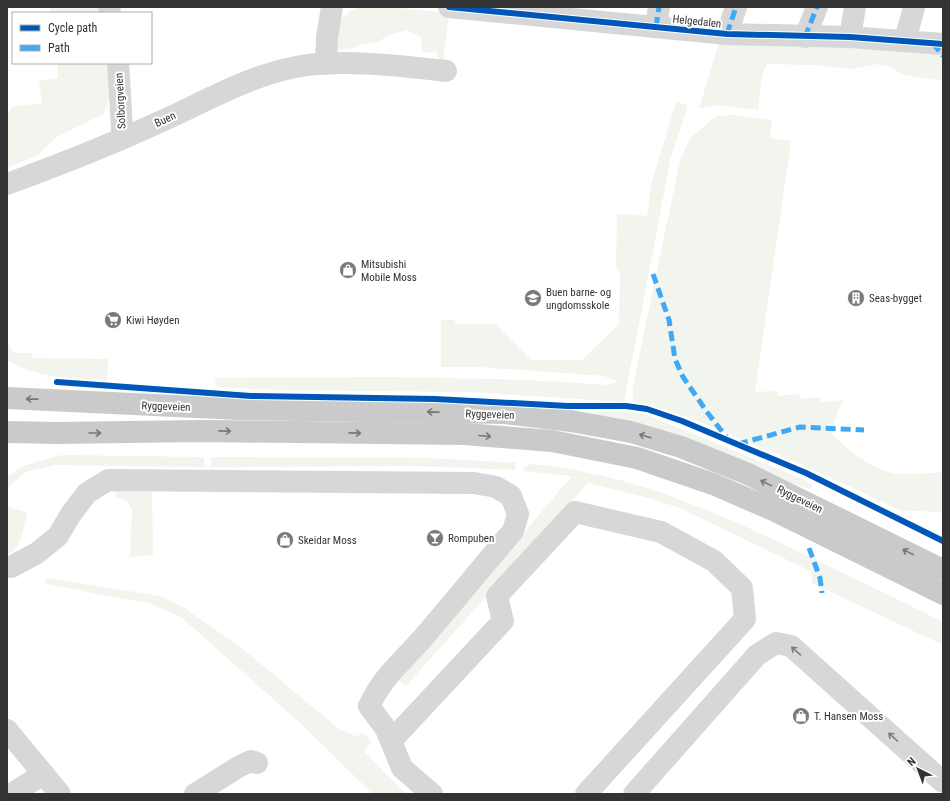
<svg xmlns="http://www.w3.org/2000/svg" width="950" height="801" font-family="'Roboto Condensed',sans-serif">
<rect width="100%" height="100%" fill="#fff"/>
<g fill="#f1f5ed">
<path d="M50 7H98L99 13H51Z"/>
<path d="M360 7H390L449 13 443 61 439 59 436 52 423 53 421 37 407 30 386 36 379 42 361 44 352 49 337 50V23L349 12Z"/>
<path d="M720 40 943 52V81L911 76 901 74 888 66 877 64 852 69 814 65 767 64C759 78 760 95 758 110L717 105 699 108Z"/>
<path d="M57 63H108L110 93 107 107 102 115 58 136 36 156 7 168V117L12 107 42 103 39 81 58 78Z"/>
<path d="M676 102 688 105 671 157 624 402 470 392 275 390 216 387 215 378C346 377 476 375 607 385L619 382 604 376 479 367H441V320H455V324H495L531 360H582L619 324 620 273 616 269 617 214 647 216 652 181Z"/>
<path d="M733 115 772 120 770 138 791 141 755 392 778 391 777 396 800 394 799 399 821 397 820 402 843 400 842 405 839 408 831 433C850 451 872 471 899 474 913 475 929 473 943 472V512L909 511 904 512C851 487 798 463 745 441 706 425 674 409 633 402V385L680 161 690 138 716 116Z"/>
<path d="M7 342 14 353H32V358L108 359 107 380C73 378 38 379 7 360Z"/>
<path d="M616 411 644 414 657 419 805 480 812 485V487L810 489 595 417 597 412Z"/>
<path d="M63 455 204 457 205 467 56 465 25 472 7 489V477C24 463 42 460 63 455Z"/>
<path d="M211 457 431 458 516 463 515 470 417 466 211 467Z"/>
<path d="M531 464C623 472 708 508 791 548 842 572 893 597 943 622V645L812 583V572L680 508 645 497 588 483 406 686 399 680 572 476 523 471 524 467Z"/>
<path d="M152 488 153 555 130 557 132 509 128 502 117 498 115 490Z"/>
<path d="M7 504 12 508 27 512C24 525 22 551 7 554Z"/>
<path d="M47 578 160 596 183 607 243 649 339 729 358 737 362 732 372 742 364 751 406 794H373L300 723 181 617 149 603 101 595 44 583Z"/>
</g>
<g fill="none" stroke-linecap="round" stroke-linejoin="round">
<g stroke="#d7d7d7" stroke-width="22">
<path d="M109 7 110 13"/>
<path d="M449 7 727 34 850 37 943 44"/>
<path d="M656 27 659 7"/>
<path d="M727 34 736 7"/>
<path d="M805 37 817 7"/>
<path d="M850 37 855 7"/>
<path d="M905 40 914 8"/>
<path d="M118 63 122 128 121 139"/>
<path d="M326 64 327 37 332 7"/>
<path d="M7 184C56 166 105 147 153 125 201 104 248 75 301 66 344 59 402 66 446 71"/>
<path d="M7 567H11L37 553 58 536 71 514 87 493 108 480 474 483 496 487 511 496 518 514 513 531C482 567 453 603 422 639 400 664 384 675 369 706L386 729 402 768 432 794"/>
<path d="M7 730 60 794"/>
<path d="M391 741 503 621 497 596 575 512 661 532 714 561 742 588 745 619 586 794"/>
<path d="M12 794 43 774"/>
<path d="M195 794 240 766 251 761 257 763"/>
<path d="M634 794 757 655 776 643 791 646 943 782"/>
</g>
<g stroke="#cacaca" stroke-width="22">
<path d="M7 398 238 409 504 413 571 421 631 432 681 447 748 474 943 570"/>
<path d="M7 432 56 433 201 431 465 434 552 441 637 458 713 484 773 510 943 594"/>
</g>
<g stroke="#3fa9f5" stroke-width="5" stroke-dasharray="10 5" stroke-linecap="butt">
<path d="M656 27 659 7"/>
<path d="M727 34 736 7"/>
<path d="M805 37 817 7"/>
<path d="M933 43 943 56"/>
<path d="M653 274 669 320 675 359 683 377 707 412 727 438"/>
<path d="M738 444 800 427 864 430"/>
<path d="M809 548 820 578 822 593"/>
</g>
<g stroke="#fff" stroke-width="8">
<g id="cycleway">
<path d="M449 7 727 34 850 37 943 44"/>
<path d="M57 382 251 396 435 399 568 406H626L647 409 682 421 806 473 943 541"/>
</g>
</g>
<use href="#cycleway" stroke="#0057b8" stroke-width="6"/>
</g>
<defs><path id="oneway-shaft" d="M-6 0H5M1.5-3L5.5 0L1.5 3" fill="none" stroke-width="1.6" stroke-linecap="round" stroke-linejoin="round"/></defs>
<g stroke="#777">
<use href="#oneway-shaft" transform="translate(32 399) rotate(-179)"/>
<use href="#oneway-shaft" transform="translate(433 412) rotate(-179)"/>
<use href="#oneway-shaft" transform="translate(225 431) rotate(1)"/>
<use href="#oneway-shaft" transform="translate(95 433)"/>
<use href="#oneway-shaft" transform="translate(355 433) rotate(1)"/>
<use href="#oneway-shaft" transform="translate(485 436) rotate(5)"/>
<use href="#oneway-shaft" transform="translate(645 436) rotate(-163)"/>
<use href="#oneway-shaft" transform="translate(766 483) rotate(-154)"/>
<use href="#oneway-shaft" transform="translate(908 552) rotate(-154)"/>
</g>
<g stroke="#7d7d7d">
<use href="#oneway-shaft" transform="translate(796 651) rotate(-139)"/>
<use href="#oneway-shaft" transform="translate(893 737) rotate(-138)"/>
</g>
<defs>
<g id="shop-disc" transform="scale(0.9)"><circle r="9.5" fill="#7a7a7a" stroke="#fff"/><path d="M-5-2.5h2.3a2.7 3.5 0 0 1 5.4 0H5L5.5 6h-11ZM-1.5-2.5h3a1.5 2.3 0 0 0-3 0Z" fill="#fff"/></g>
<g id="school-disc" transform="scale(0.9)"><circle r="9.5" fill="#7a7a7a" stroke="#fff"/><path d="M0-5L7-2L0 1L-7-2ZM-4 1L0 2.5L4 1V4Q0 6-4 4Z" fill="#fff"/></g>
<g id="building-disc" transform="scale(0.9)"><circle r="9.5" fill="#7a7a7a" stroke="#fff"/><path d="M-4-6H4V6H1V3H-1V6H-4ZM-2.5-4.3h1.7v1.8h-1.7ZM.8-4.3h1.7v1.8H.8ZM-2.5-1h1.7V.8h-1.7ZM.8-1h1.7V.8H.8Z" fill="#fff"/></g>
<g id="supermarket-disc" transform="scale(0.9)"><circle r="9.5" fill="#7a7a7a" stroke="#fff"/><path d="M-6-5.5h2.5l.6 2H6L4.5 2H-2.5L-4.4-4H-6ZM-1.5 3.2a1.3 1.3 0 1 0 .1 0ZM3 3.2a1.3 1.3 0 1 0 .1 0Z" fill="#fff"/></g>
<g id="bar-disc" transform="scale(0.9)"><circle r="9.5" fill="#7a7a7a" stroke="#fff"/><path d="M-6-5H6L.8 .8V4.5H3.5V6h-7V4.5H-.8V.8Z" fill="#fff"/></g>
</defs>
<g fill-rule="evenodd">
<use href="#shop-disc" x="348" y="270"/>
<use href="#school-disc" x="533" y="298"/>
<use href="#building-disc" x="856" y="298"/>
<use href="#supermarket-disc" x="113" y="320"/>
<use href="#bar-disc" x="435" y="538"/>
<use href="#shop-disc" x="285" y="540"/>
<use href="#shop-disc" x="801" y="716"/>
</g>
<g text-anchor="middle" stroke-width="4" stroke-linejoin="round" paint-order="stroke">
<g font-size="11" fill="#333" stroke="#fff">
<text transform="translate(697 21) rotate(6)" y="4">Helgedalen</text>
<text transform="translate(120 101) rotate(-93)" y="4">Solborgveien</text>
<text transform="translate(165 119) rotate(-25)" y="4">Buen</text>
<text transform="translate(166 406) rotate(2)" y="4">Ryggeveien</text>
<text transform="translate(490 414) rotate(2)" y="4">Ryggeveien</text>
<text transform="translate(800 499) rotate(26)" y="4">Ryggeveien</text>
</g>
<g font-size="11" fill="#333" stroke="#fff" text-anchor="start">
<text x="361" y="268">Mitsubishi<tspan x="361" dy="13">Mobile Moss</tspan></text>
<text x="546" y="296">Buen barne- og<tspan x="546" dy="13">ungdomsskole</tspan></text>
<text x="869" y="302">Seas-bygget</text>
<text x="126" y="324">Kiwi Høyden</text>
<text x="448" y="542">Rompuben</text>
<text x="298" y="544">Skeidar Moss</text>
<text x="814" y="720">T. Hansen Moss</text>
</g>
</g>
<rect width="950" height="801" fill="none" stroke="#333333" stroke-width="16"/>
<rect x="12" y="12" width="140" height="52" fill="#ffffff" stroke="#adadad"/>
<rect x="20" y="25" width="20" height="6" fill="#0057b8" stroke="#adadad"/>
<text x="48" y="32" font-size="12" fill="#333333">Cycle path</text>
<rect x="20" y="45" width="20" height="6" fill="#3fa9f5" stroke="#adadad"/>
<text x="48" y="52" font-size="12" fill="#333333">Path</text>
<g transform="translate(918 769) rotate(318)" stroke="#ffffff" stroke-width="3" paint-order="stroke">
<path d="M0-3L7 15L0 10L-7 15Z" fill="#333333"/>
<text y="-6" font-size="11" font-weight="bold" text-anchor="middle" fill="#333333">N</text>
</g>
</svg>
